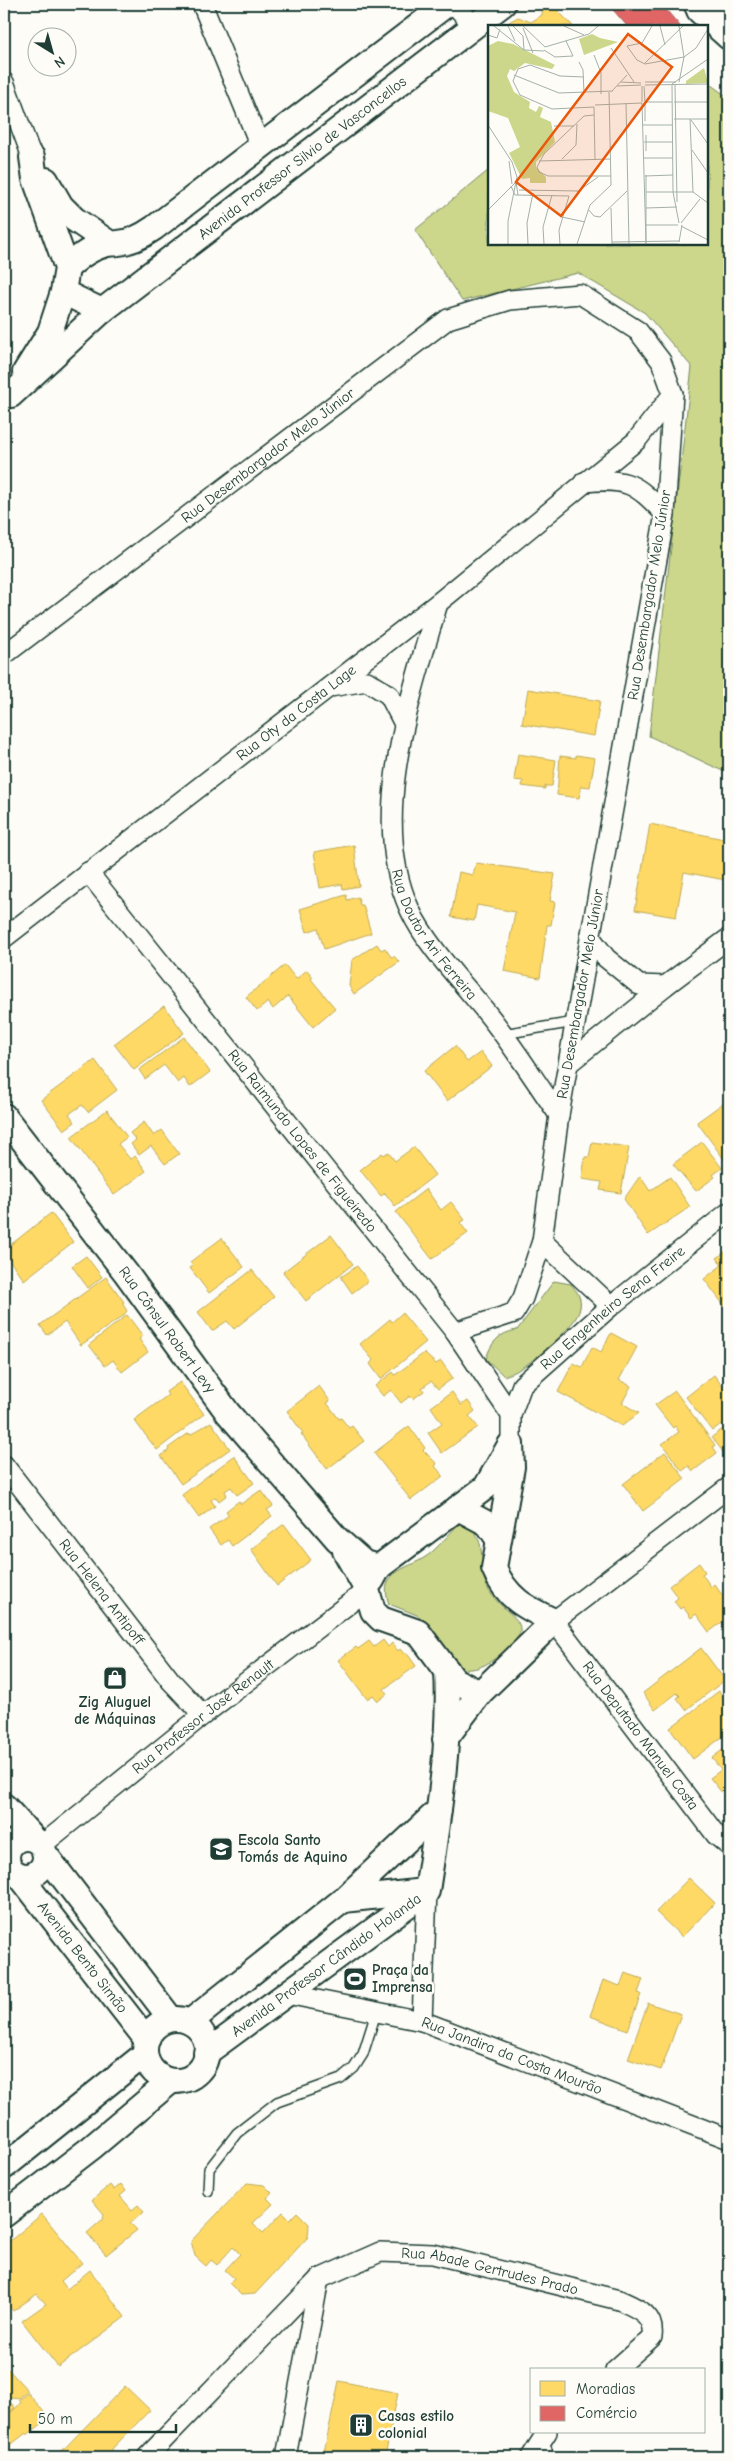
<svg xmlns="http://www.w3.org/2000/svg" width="733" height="2461" font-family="'Comic Neue',sans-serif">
<rect width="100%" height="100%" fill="#fdfcf7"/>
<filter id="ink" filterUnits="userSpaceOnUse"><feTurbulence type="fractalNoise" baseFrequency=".02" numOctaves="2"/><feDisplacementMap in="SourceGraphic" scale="10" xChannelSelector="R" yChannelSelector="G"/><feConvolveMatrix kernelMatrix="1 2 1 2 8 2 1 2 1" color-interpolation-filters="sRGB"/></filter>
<g filter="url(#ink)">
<g fill="#ccd78b" stroke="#768a60">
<path d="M707 82 729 98V774L649 736 692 367 645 313 578 273 462 301 415 230 489 170V244H707Z"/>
<path d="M554 1281 571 1284C577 1292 582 1297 580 1308 578 1325 534 1361 518 1370 514 1373 509 1374 504 1376L486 1359C491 1342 499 1333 517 1330Z"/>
<path d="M459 1524H468C489 1545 477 1561 486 1584 499 1618 549 1620 497 1657 482 1668 472 1672 455 1667L432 1628 417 1615 389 1604C376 1568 412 1570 432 1552 442 1543 450 1533 459 1524Z"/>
</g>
<g fill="#ffd966" stroke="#bcaa57">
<path d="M551 4 573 26H514L509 22 518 17 531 22 542 15V10Z"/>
<path d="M528 689 600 701 594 736 522 724Z"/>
<path d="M518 754 556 760 552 786H545V789L522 786 523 781 514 780Z"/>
<path d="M576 755 595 758 590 787 581 786 579 798 557 795 560 756 576 758Z"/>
<path d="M650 824 729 840V858L725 880 684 872 676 917 635 910Z"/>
<path d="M354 845 359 886 343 889 342 884 320 888 314 852Z"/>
<path d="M476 863 555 874 550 901 555 902 551 925H547L540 978 504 971 515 912 477 905 474 921 451 917 459 872 473 875Z"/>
<path d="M346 895 347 900 358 897 360 905H363L371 933 324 949 318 928 307 932 300 909Z"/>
<path d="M377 944 381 950 385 948 391 957 394 956 399 962 354 994 349 986 352 960Z"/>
<path d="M285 965 296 979 307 970 313 977 311 979 335 1008 313 1027 288 996 273 1009 268 1002 257 1011 246 997Z"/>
<path d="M729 995V1010L722 1001Z"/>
<path d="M164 1006 184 1033 134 1070 114 1044Z"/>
<path d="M184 1037 210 1072 190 1087 184 1078 178 1083 164 1065 145 1079 139 1070Z"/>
<path d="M455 1046 467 1062 481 1052 492 1066 447 1101 424 1071Z"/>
<path d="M95 1060 117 1090 88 1112 82 1105 69 1114 75 1122 64 1130 41 1100Z"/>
<path d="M729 1099V1166L697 1122Z"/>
<path d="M107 1110 127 1137 118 1144 130 1159 135 1156 146 1171 114 1195 71 1137Z"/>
<path d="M144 1122 154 1136 162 1130 179 1154 165 1164 151 1146 139 1155 131 1144 136 1140 130 1133Z"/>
<path d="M592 1142 629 1147 621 1193 600 1190 602 1182 582 1179 585 1157H589Z"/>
<path d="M702 1142 722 1168 713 1175 715 1177 696 1191 673 1164Z"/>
<path d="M414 1147 435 1175 395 1206 385 1193 381 1196 360 1170 382 1153 384 1155 388 1152 395 1161Z"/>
<path d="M640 1176 650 1191 670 1177 690 1207 648 1235 624 1199Z"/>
<path d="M426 1189 441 1210 451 1202 465 1220 460 1223 468 1233 432 1259 396 1212Z"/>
<path d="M51 1213 73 1242 24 1280 4 1253V1250Z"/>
<path d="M331 1235 353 1264 306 1301 283 1272Z"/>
<path d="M222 1238 244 1267 209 1293 190 1268 193 1266 190 1262Z"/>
<path d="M729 1249V1312L704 1279 722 1265 717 1258Z"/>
<path d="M86 1256 102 1277 88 1288 72 1266Z"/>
<path d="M357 1266 368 1281 352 1293 341 1277Z"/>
<path d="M252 1270 274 1297 234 1329 227 1321 212 1331 198 1312Z"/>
<path d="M106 1277 124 1302 122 1303 127 1311 123 1316 81 1345 65 1322 47 1335 40 1325Z"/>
<path d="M402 1313 426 1342 381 1379 370 1364 373 1360 360 1344 390 1319 392 1322Z"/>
<path d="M127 1315 143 1336 139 1339 148 1352 122 1372 113 1360 105 1366 89 1345Z"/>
<path d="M611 1333 637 1347 619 1380 631 1386 622 1403 639 1413 622 1426 558 1392 573 1363 582 1367 592 1347 601 1352Z"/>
<path d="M424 1353 436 1364 441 1361 453 1378 438 1389 431 1381 422 1388 424 1391 413 1399 410 1396 401 1403 391 1390 383 1396 375 1386 393 1372 395 1375Z"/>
<path d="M714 1375 729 1395V1448L723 1452 712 1437 724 1428 721 1424 712 1431 686 1397Z"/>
<path d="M180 1382 204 1414 157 1450 134 1420 168 1395 166 1392Z"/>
<path d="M319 1386 330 1401 327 1403 339 1419 341 1418 349 1428 352 1426 364 1441 327 1469 301 1434 303 1433 287 1411Z"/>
<path d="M675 1391 715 1445 713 1447 717 1453 693 1471 689 1466 682 1471 662 1444 679 1432 675 1426 673 1428 655 1405Z"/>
<path d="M452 1392 461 1405 468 1401 475 1411 469 1416 478 1427 442 1453 428 1433 442 1423 431 1407Z"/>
<path d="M211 1422 230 1449 181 1484 161 1456 169 1450 168 1448 189 1433 190 1435Z"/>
<path d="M409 1426 425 1448 423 1450 437 1464 435 1466 443 1476 411 1500 374 1453Z"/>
<path d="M665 1452 685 1479 643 1511 623 1484Z"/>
<path d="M234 1456 254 1483 237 1495 231 1487 225 1491 227 1495 219 1501 216 1497 211 1500 215 1506 199 1518 182 1495Z"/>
<path d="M261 1490 273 1506 267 1510 272 1516 232 1546 228 1540 221 1545 209 1529 229 1515 226 1511 239 1501 241 1504Z"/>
<path d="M284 1524 311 1560 277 1586 251 1549Z"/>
<path d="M699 1563 705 1572 702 1574 711 1587 714 1584 729 1604V1617L709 1632 696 1614 691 1618 683 1607 680 1609 674 1601 678 1598 669 1586Z"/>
<path d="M383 1640 388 1647 392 1643 398 1651 400 1649 404 1654 406 1652 416 1666 384 1689 387 1694 378 1701 373 1695 367 1699 338 1660 356 1647 358 1649 369 1641 374 1647Z"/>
<path d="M701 1648 725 1680 686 1710 677 1698 680 1696 677 1693 655 1710 643 1693Z"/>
<path d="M719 1691 729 1705V1732L693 1759 670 1728Z"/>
<path d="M729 1745V1789L723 1794 710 1778 721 1770 712 1758Z"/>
<path d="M689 1878 715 1903 682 1937 656 1912Z"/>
<path d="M625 1973 643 1979 638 1993 641 1994 628 2030 590 2016 603 1980 620 1986Z"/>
<path d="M648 2003 681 2014 661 2070 628 2059Z"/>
<path d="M247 2183 264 2185 272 2193 267 2198 273 2204 253 2223 263 2233 283 2212 290 2219 297 2212 309 2224 308 2237 255 2294 241 2295 229 2283 234 2278 225 2270 240 2254 233 2247 217 2265 211 2260 206 2266 195 2256 191 2241Z"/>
<path d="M121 2184 126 2191 120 2196 132 2210 138 2205 144 2212 130 2223 137 2230 106 2255 87 2233 103 2219 104 2214 92 2200 110 2185 114 2190Z"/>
<path d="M42 2214 82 2263 61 2281 67 2289 90 2270 125 2317 58 2367 22 2321 46 2304 37 2294 13 2311 4 2299V2246Z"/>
<path d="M8 2369 28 2391 19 2398 11 2397 4 2402V2371Z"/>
<path d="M339 2381 398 2393 385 2457H323Z"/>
<path d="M125 2386 150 2410 104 2457H59L57 2456Z"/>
<path d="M28 2393 44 2412 42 2413 45 2417 41 2420 43 2423 27 2435 26 2433 4 2450V2418L18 2406 21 2402 19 2400Z"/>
<path d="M8 2399 15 2408 4 2417V2403Z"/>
</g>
<path fill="#e06666" stroke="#a65a57" d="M608 4H663L662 5 680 26H627Z"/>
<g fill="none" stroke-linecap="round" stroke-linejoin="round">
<g stroke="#1f3d34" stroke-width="12">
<g id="service">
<path d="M503 1034 575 1022"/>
<path d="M208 2191 209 2169 237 2133 277 2102 341 2079 354 2068 363 2054 376 2013"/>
<path d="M544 2440 549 2457"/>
</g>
</g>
<g stroke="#1f3d34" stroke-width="22">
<g id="minor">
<path d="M202 4 261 148"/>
<path d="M454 4 474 26"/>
<path d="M4 82 32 157"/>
<path d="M584 482C628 478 635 483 665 514"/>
<path id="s1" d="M438 603C412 694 367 818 410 910 426 945 462 982 487 1013 513 1045 535 1081 559 1115"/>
<path id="s2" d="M4 655 448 319 510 300 580 294 638 331 661 361 673 394 665 514 559 1115 542 1241 523 1298 514 1313 455 1332"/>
<path d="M330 687 367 681 389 695 404 724"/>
<path id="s3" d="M88 872 455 1332 511 1415"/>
<path d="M590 937 606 958 639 985 665 986"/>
<path id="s4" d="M4 938 438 603 636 441 673 394"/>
<path d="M569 1063 665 986 729 938"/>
<path d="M542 1241 611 1306"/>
<path id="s5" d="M511 1444V1415L522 1385 611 1306 729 1212"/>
<path id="s6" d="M4 1465 171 1681 203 1715"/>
<path id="s7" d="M729 1487 554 1621 716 1835 729 1846"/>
<path id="s8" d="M42 1845 203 1715 367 1590"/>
<path d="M4 1874 11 1869"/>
<path id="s9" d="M287 1994 422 2021 729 2139"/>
<path d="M422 2021 427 1891"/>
<path id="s10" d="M147 2457 319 2279 380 2252 433 2254 619 2300C637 2308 655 2314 652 2337L615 2370"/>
<path d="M286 2457 319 2279"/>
<path d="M531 2457 547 2432"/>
</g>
</g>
<g stroke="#1f3d34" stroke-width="28">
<g id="tertiary">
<path d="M696 4 700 10 722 12 729 9"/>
<path d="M46 180 61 206 74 219 109 243"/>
<path d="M67 268C79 257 90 248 107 244 111 243 114 244 118 243 131 242 144 235 154 228L447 4"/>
<path d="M63 292 102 311"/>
<path d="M25 372 50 332 63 292 67 268 35 179 32 157"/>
<path id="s11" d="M11 395 102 311 503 4"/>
<path id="s12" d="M4 1116 126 1273 228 1413 337 1539 364 1563 379 1567"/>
<path d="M458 1508 488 1524 498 1539"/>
<path d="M345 1551 367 1590 373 1611 381 1619 418 1632 454 1680 480 1693"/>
<path d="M372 1580 379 1567 486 1487 510 1445"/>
<path d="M445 1739 480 1693 554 1621C526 1608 506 1598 494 1568L512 1467 511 1444"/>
<path d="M4 1806 34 1839"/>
<circle cx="26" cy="1857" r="19"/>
<path d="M45 1854 171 2019"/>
<path id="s13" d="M19 1875 147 2040"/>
<path d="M343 1900 425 1891"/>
<circle cx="176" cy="2050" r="31"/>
<path d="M190 2022 343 1900 439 1810"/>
<path id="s14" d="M206 2053 427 1891C438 1818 451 1743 447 1670"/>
<path d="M4 2167 145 2054"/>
<path d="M4 2215 91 2148 171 2081"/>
</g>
</g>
<g stroke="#1f3d34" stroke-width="30">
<path id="secondary" d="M700 10 729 36"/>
</g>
<use href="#service" stroke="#fdfcf7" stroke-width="9"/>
<use href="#minor" stroke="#fdfcf7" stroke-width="19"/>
<use href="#tertiary" stroke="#fdfcf7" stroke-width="24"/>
<use href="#secondary" stroke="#fdfcf7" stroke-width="26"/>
</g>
</g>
<defs>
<g id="shop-square" transform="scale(1.25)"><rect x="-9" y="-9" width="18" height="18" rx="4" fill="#1f3d34" stroke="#fdfcf7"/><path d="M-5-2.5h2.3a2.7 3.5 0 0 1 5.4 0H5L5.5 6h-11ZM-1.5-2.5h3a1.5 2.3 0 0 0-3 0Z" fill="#fff"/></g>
<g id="school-square" transform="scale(1.25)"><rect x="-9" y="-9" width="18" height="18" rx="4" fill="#1f3d34" stroke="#fdfcf7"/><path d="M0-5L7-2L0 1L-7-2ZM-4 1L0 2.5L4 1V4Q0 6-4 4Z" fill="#fff"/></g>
<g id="stadium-square" transform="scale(1.25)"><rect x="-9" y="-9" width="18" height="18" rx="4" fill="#1f3d34" stroke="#fdfcf7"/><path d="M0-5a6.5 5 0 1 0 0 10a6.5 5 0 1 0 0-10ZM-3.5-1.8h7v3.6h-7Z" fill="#fff"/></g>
<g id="building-square" transform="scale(1.25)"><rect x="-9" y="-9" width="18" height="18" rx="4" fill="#1f3d34" stroke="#fdfcf7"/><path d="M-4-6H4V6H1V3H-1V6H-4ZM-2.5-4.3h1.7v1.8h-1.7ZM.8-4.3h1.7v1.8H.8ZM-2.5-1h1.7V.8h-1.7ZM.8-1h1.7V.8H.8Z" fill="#fff"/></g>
</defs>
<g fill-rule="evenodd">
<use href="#shop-square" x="115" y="1678"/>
<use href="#school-square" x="221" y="1849"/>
<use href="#stadium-square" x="355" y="1979"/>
<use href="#building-square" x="361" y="2425"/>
</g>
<g text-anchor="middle" stroke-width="5" stroke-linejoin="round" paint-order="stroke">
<g font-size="15" fill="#1f3d34" stroke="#fdfcf7">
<text dy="5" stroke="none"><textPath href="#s11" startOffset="376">Avenida Professor Silvio de Vasconcellos</textPath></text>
<text dy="5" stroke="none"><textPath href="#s2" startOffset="331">Rua Desembargador Melo Júnior</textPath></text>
<text transform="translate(649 595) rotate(-81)" y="5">Rua Desembargador Melo Júnior</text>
<text dy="5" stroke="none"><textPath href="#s4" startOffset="369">Rua Oty da Costa Lage</textPath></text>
<text dy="5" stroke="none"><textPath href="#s1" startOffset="348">Rua Doutor Ari Ferreira</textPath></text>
<text transform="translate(580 994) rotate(-80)" y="5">Rua Desembargador Melo Júnior</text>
<text dy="5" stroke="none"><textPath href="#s3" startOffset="344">Rua Raimundo Lopes de Figueiredo</textPath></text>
<text dy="5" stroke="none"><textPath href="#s5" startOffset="180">Rua Engenheiro Sena Freire</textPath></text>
<text dy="5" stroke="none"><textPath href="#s12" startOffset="269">Rua Cônsul Robert Levy</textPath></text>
<text dy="5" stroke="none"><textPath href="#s6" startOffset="160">Rua Helena Antipoff</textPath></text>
<text dy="5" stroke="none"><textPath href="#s8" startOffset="206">Rua Professor José Renault</textPath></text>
<text dy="5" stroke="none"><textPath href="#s7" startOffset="364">Rua Deputado Manuel Costa</textPath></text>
<text dy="5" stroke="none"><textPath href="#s13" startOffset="104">Avenida Bento Simão</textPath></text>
<text dy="5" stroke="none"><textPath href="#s14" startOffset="149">Avenida Professor Cândido Holanda</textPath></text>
<text dy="5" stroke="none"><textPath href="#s9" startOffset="234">Rua Jandira da Costa Mourão</textPath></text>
<text dy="5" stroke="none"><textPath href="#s10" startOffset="426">Rua Abade Gertrudes Prado</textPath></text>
</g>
<g font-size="15" font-weight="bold" fill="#1f3d34" stroke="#fdfcf7" text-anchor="start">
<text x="115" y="1707" text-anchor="middle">Zig Aluguel<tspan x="115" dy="17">de Máquinas</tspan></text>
<text x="238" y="1845">Escola Santo<tspan x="238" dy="17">Tomás de Aquino</tspan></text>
<text x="372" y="1975">Praça da<tspan x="372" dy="17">Imprensa</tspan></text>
<text x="378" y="2421">Casas estilo<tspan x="378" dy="17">colonial</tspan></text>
</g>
</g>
<g transform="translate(488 25)">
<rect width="220" height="220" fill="#fdfcf7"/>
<path d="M104 9 112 13 130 17 96 30 91 14ZM10 16 25 19 67 40 64 44 37 38 26 46 22 44 19 51 26 67 42 77 41 83 48 87 51 81 55 83 52 92 63 97 67 117 48 137V142L58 152V158H42V153L34 154 21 128 32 122 20 93 0 86V21ZM216 43 220 58 198 59V56Z" fill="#ccd78b"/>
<path fill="none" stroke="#a4b0a9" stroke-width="1" d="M6 1 36 25 56 26M20 1 27 16M25 1 35 11 36 25M35 1 57 22 101 9 110 1M76 1 96 10M172 1 177 20M35 3 45 28M0 10 9 13 12 4M123 23 146 57M56 25 67 32 85 31 78 16M106 30 113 48V69M91 37 95 45 96 68M157 38 195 1M157 39 196 32 208 23 220 4M157 39 149 35 139 21 154 18 164 1M26 50 71 68 125 66M96 52 72 51 42 40 30 44 25 56 32 70 64 84 106 82M133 57 153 58M157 57H188M191 57 196 32 191 1M184 59 220 34M157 60 220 59M184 60 185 167 191 198M187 60 189 177M129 61 153 60M154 61V77M156 61 157 77M124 66 139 50M157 77H184M186 77H220M138 78 141 219M154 78 158 219M157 78V96M107 80 154 78M106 82 107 134M106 90 96 91 56 129 49 142 51 147 60 151H123M186 94H220M202 94 205 167M203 95 220 119M0 100 24 137 29 152 20 196V219M155 100H185M66 101H86M158 110V126M156 117H185M204 125 220 148M156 133H185M74 134 88 120 89 99M21 136 24 159M51 136 123 134M158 150V218M157 151 185 150M23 161 27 170 81 171M31 165 90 166M89 167 110 152M158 167H205M205 167 220 178M123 183 124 219M158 183 189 182M100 184 106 191 112 192 139 166M0 185 28 157 30 170M74 192 97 197M193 198 212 174M157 200H190M193 201 220 215M124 217 191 216M191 217 194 200M40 219 39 198 45 168M56 219 55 202 64 170M72 219 71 205 81 171M89 219 102 180 123 160 121 67M124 219H190"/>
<path fill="#e8590c" fill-opacity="0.15" stroke="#e8590c" stroke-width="2.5" d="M140 9 184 42 73 191 28 157Z"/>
<rect width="220" height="220" fill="none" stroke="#1f3d34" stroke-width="2.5"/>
</g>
<rect width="733" height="2461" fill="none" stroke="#fdfcf7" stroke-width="20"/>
<rect x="10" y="10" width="713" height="2441" fill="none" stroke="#1f3d34" stroke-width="2" filter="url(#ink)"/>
<rect x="530" y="2368" width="175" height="65" fill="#fdfcf7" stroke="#a4b0a9"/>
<rect x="540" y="2381" width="25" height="15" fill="#ffd966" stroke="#a4b0a9"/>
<text x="576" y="2394" font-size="15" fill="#1f3d34">Moradias</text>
<rect x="540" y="2406" width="25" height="15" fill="#e06666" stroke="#a4b0a9"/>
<text x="576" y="2418" font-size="15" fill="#1f3d34">Comércio</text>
<g transform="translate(52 52) rotate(143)"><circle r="24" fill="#fdfcf7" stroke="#a4b0a9"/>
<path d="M0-4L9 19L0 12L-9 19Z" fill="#1f3d34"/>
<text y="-8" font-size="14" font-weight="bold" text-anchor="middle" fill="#1f3d34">N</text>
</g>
<path d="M30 2424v8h146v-8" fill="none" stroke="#1f3d34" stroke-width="2.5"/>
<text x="38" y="2424" font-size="15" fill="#1f3d34" stroke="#fdfcf7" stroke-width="4" paint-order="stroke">50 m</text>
</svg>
